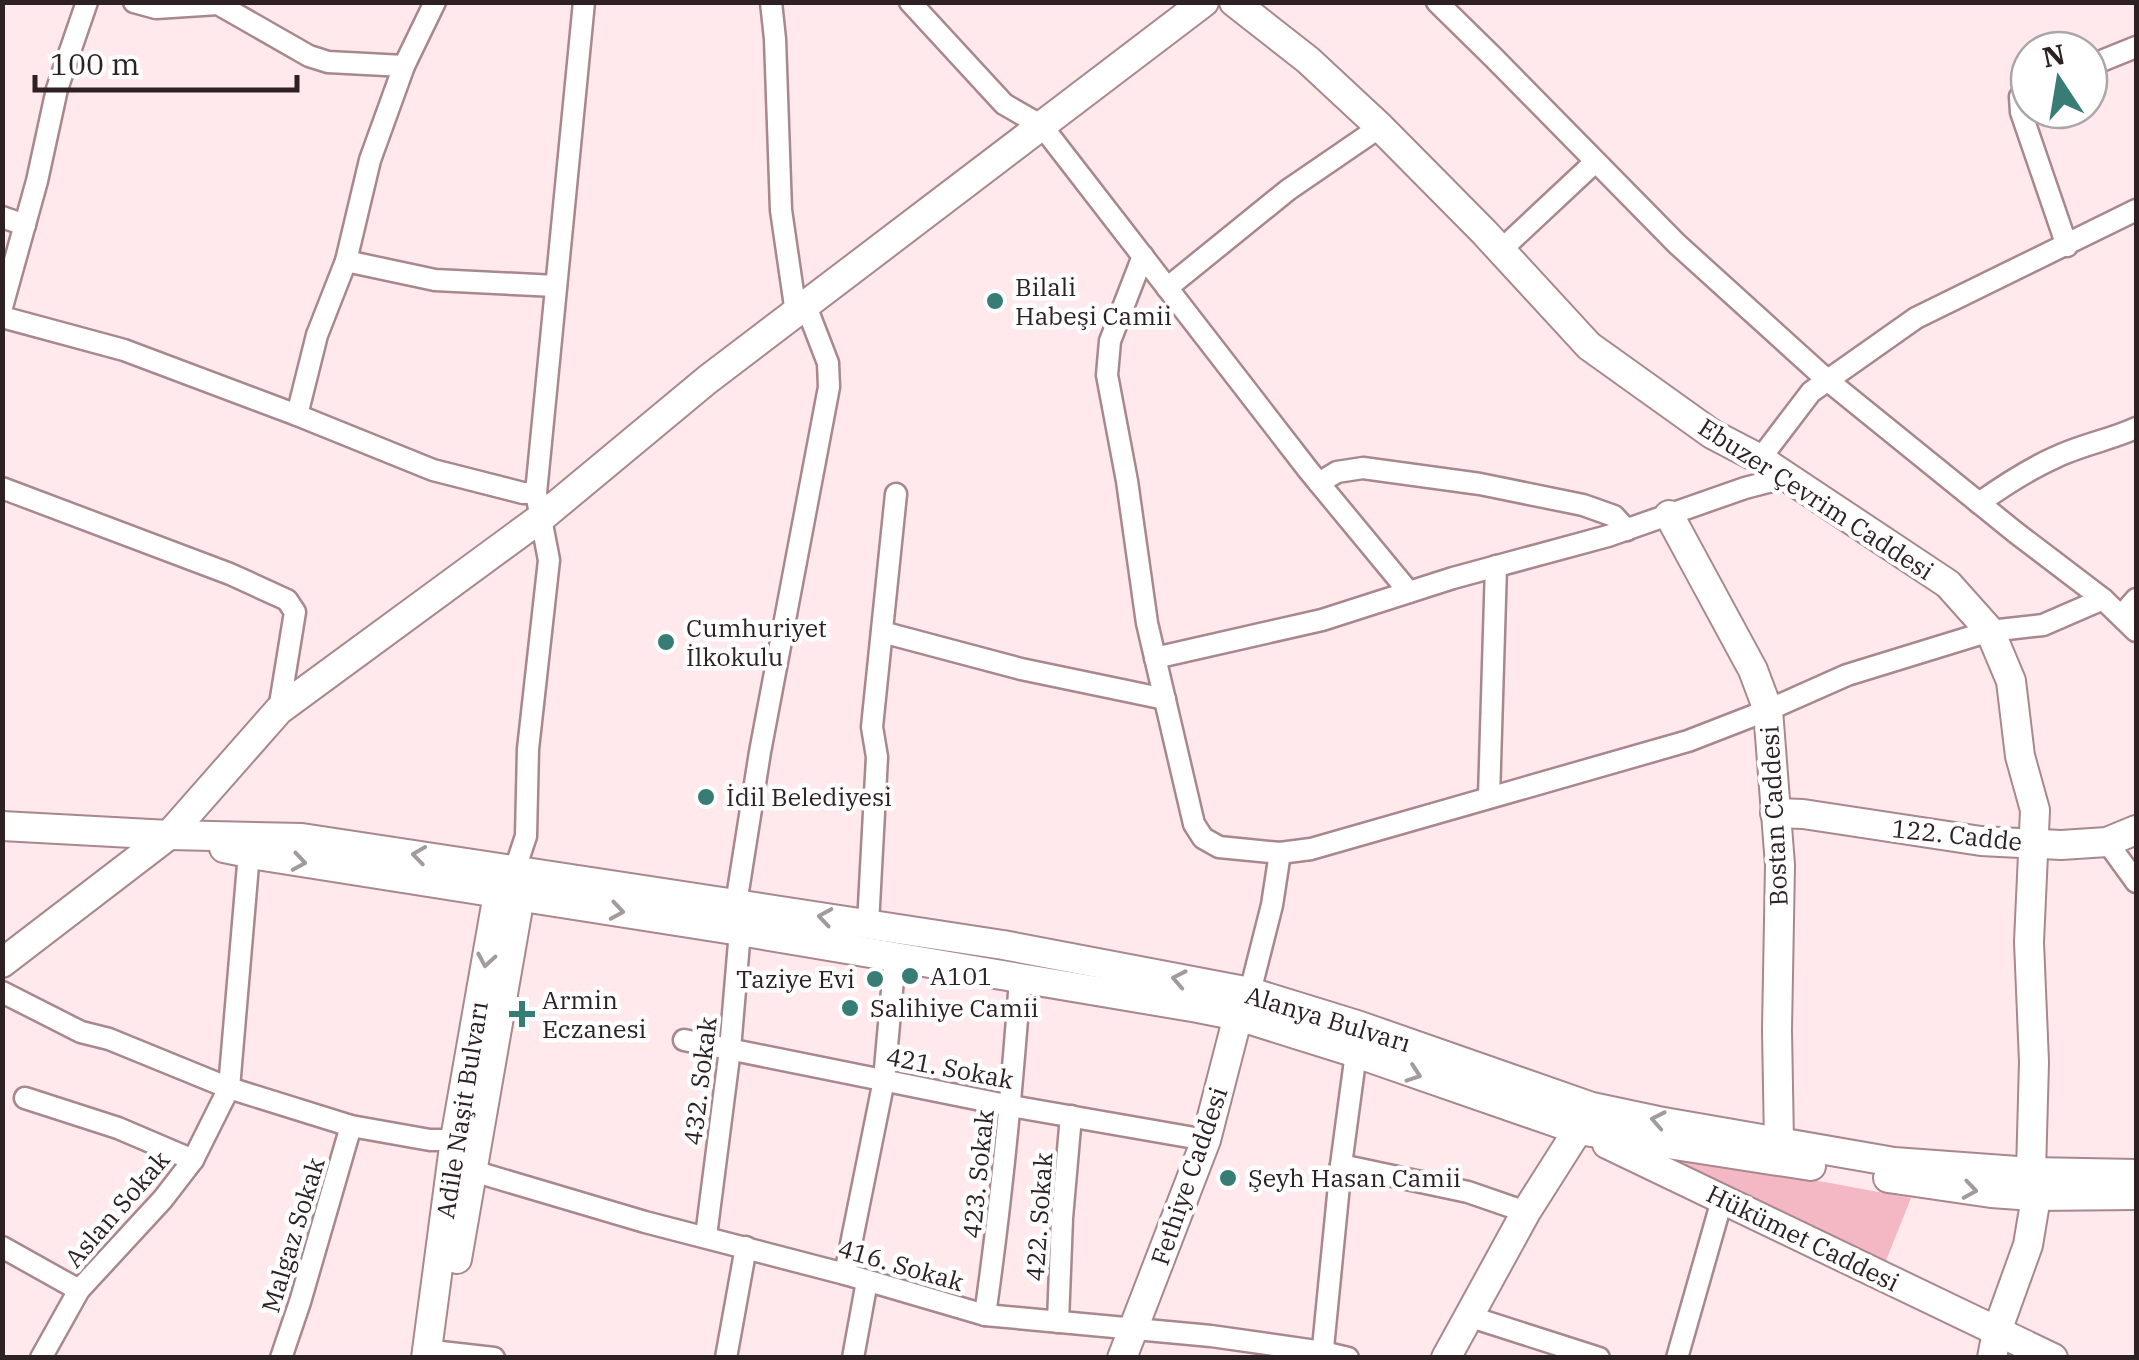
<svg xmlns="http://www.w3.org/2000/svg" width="2139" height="1360" font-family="'IBM Plex Serif',serif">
<rect width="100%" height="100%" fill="#ffe9ed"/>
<path fill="#f4b7c4" d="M1673 1154 1911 1198 1885 1263 1673 1165Z"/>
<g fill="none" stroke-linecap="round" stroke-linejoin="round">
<g stroke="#a8878d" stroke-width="25">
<g id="street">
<path d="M134 2 156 8 218 4 309 56 328 62 404 66"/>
<path d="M771 2 775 39 781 210 796 313"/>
<path d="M910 2 1004 104 1042 126 1309 471 1409 592"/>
<path d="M1437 2 1493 57 1677 244 1826 379 2015 532 2103 599 2136 631"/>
<path d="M2089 66 2136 47"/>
<path d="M2029 91 2020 97 2021 112 2067 246"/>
<path d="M2 217 25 225"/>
<path d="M1501 250 1595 162"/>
<path d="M1143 256 1110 341 1107 375 1127 481 1147 623 1194 824 1203 838 1219 847 1280 853 1311 849 1688 741 1768 710 1847 675 1990 631 2043 625 2103 599"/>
<path d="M346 261 435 280 556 286"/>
<path d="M1167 288 1288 190 1380 127"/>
<path d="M2 307 37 181 57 89 87 2"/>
<path d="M2 317 124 350 297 415 433 470 523 493H536"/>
<path d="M297 415 317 335 346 261 370 160 404 66 435 2"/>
<path d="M1760 459 1811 392 1916 318 2136 210"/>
<path d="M1319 483 1337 472 1363 468 1480 484 1583 505 1614 516 1627 530"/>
<path d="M2 488 230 574 287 600 295 612 279 710"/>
<path d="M1979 503C2003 486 2027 470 2054 458 2080 445 2110 440 2136 428"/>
<path d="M2121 616 2136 599"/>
<path d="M882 632 1021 669 1165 699"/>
<path d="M1155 658 1322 620 1453 578 1608 536 1745 488 1787 477"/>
<path d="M1489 797 1496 566"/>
<path d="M2107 842 2136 882"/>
<path d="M517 880 515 869 526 836 528 749 549 560 536 493 584 2"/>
<path d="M736 904 760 752 829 387 828 363 806 306"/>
<path d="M868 924 877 757 872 727 896 494"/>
<path d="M2 992 81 1032 109 1039 229 1088 351 1126 430 1140H469"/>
<path d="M1250 992 1272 905 1280 853"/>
<path d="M684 1040 1011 1106 1206 1140"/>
<path d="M25 1098 118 1128 193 1160"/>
<path d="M1341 1165 1468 1192 1526 1212"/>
<path d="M463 1168 645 1222 845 1274 985 1315 1211 1336 1323 1352 1348 1358"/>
<path d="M706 1236 730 1049 740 931"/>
<path d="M2 1247 79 1290"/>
<path d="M845 1274 884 1080 895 957"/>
<path d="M985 1315C1001 1203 1012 1091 1020 979"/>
<path d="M1468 1316 1599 1358"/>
<path d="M1058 1322 1062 1218 1071 1116"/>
<path d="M441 1352 494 1358"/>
<path d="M41 1358 79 1290 163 1199 193 1160 229 1088 249 853"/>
<path d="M281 1358 300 1302 351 1126"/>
<path d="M726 1358 746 1247"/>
<path d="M853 1358 867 1281"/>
<path d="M1322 1358 1341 1165 1356 1053"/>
<path d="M1677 1358 1722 1200"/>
</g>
</g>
<g stroke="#a8878d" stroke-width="32">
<g id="secondary">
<path d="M1234 2 1308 60 1380 127 1484 232 1589 346 1712 434 1760 459 1948 584 1990 631 2011 681 2020 756 2035 810 2029 942 2034 1062 2031 1172 2034 1209 2028 1245 1997 1331 1992 1358"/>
<path d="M1669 515 1753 670 1768 710 1780 865 1777 1030 1779 1142"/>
<path d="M1775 813 1803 814 1981 841 2061 845 2107 842 2136 830"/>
<path d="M2 826 169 835 302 838 1003 945 1250 992 1360 1026 1592 1107 1658 1121 1894 1162 2031 1172 2136 1174"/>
<path d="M224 848 263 856 740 931 1198 1008 1238 1016 1356 1053 1578 1130 1811 1166"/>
<path d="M2 963 169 835 279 710 542 517 707 380 1204 2"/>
<path d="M1607 1144 2053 1358"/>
<path d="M1888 1178 1991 1193 2034 1196 2136 1195"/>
<path d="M457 1259 520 896"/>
<path d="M426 1358 455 1139 498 894 508 879"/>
<path d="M1122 1358 1206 1140 1238 1016 1246 1001"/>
<path d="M1446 1358 1526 1212 1578 1130"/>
</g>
</g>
<use href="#street" stroke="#fff" stroke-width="20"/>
<use href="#secondary" stroke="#fff" stroke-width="28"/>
</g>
<defs><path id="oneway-chevron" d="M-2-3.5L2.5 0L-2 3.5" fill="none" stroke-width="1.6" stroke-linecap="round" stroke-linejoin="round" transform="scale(2.5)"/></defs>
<g stroke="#a19b9c">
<use href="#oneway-chevron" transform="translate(419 855) rotate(-172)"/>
<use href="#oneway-chevron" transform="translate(299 862) rotate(9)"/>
<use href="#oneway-chevron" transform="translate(617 911) rotate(9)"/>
<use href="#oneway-chevron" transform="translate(825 917) rotate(-171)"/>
<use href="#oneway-chevron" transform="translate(486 960) rotate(100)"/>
<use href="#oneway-chevron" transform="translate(1179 979) rotate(-169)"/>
<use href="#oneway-chevron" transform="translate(1414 1074) rotate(19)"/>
<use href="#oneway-chevron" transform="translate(1658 1120) rotate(-169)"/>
<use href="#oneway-chevron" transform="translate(1970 1190) rotate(9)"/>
</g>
<g fill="#377d75" stroke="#fff" stroke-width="4">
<circle cx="995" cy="301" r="10"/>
<circle cx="666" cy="642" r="10"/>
<circle cx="706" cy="797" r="10"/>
<circle cx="910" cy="976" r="10"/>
<circle cx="875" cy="979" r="10"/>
<circle cx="850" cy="1008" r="10"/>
<path d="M517 999h10v10h10v10h-10v10h-10v-10h-10v-10h10z"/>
<circle cx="1228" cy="1178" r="10"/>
</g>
<g text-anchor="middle" stroke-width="9" stroke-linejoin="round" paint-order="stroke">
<g font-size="25" fill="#2e2124" stroke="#fff" text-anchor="start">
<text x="1015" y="296">Bilali<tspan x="1015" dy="29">Habeşi Camii</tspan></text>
<text x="686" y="637">Cumhuriyet<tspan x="686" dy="29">İlkokulu</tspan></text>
<text x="726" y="806">İdil Belediyesi</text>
<text x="930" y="985">A101</text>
<text x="855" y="988" text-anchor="end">Taziye Evi</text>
<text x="542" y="1009">Armin<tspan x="542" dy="29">Eczanesi</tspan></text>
<text x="870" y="1017">Salihiye Camii</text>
<text x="1248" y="1187">Şeyh Hasan Camii</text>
</g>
<g font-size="25" fill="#2e2124" stroke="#fff">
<text transform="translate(1816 499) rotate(33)" y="9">Ebuzer Çevrim Caddesi</text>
<text transform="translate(1774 816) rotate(-93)" y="9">Bostan Caddesi</text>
<text transform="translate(1957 835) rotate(6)" y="9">122. Cadde</text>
<text transform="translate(1328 1019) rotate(17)" y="9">Alanya Bulvarı</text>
<text transform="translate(950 1068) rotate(11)" y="9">421. Sokak</text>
<text transform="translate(700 1081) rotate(-83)" y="9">432. Sokak</text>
<text transform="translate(462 1110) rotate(-81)" y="9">Adile Naşit Bulvarı</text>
<text transform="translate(978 1174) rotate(-84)" y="9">423. Sokak</text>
<text transform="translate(1189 1176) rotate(-71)" y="9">Fethiye Caddesi</text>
<text transform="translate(117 1209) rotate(-49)" y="9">Aslan Sokak</text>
<text transform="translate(1039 1217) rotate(-86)" y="9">422. Sokak</text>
<text transform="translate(293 1235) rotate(-73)" y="9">Malgaz Sokak</text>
<text transform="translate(1803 1238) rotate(26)" y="9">Hükümet Caddesi</text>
<text transform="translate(901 1265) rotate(16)" y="9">416. Sokak</text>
</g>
</g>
<rect width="2139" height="1360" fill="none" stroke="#2e2124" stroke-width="10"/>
<g transform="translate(2059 80) rotate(348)"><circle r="48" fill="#ffffff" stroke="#aba6a7" stroke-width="2.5"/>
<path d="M0-8L18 38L0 25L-18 38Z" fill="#377d75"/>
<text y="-15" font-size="28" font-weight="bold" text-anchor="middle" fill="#2e2124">N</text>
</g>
<path d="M35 75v15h262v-15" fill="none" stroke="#2e2124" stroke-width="5"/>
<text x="50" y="75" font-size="30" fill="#2e2124" stroke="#ffffff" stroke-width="8" paint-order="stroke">100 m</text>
</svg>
